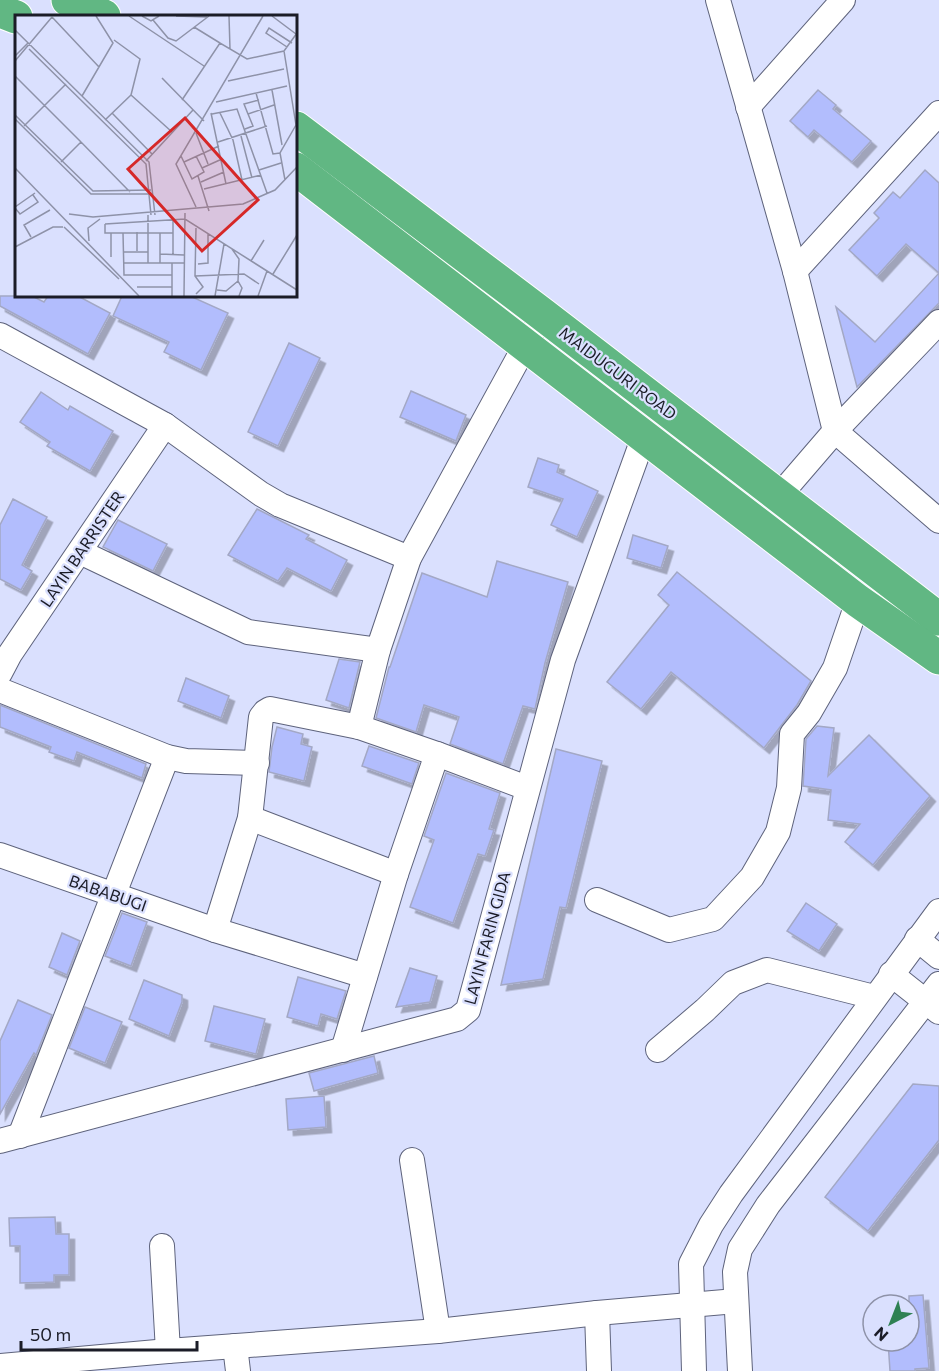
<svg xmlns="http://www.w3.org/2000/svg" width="939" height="1371" font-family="Commissioner,sans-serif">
<defs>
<filter id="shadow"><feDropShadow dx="5.5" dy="5.5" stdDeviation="0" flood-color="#0004"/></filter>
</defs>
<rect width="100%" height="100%" fill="#dae0fe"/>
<g fill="#b2bdfd" stroke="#a3a8c5" stroke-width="1.5" filter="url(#shadow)">
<path d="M818 90 836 105 833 109 871 141 852 162 814 130 808 137 790 121Z"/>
<path d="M925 170 939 183V273L906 244 877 276 849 250 879 218 874 213 893 192 900 198Z"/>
<path d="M939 273V303L857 387 836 307 875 342Z"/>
<path d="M0 296H32L44 302 48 296H78L110 313 88 354 0 306Z"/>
<path d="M122 296H190L228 313 201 370 164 352 169 342 113 316Z"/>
<path d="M289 343 320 358 278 446 248 432Z"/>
<path d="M411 391 466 415 456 441 400 417Z"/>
<path d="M41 392 68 410 70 406 113 431 90 471 47 446 50 442 20 422Z"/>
<path d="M538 458 559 465 557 472 598 491 577 537 551 525 563 499 528 487Z"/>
<path d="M13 499 47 517 22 565 32 571 21 590 0 579V525Z"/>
<path d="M257 509 309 535 306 539 347 560 331 591 287 568 278 581 228 555Z"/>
<path d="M118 520 167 544 153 571 103 547Z"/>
<path d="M633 535 668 546 661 568 627 558Z"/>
<path d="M497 561 568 582 545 663 535 709 523 706 503 764 450 744 459 717 424 705 416 732 376 718 389 667H390L422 573 487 597Z"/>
<path d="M677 572 811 681 797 705 764 748 671 672 641 709 607 682 669 605 658 595Z"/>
<path d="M339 659 360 662 349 708 326 700Z"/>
<path d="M186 678 229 696 221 718 178 701Z"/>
<path d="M0 705 146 764 142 778 77 752 74 761 49 752 51 747 0 727Z"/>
<path d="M817 726 834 728 828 776 869 735 930 796 873 865 845 842 860 824 828 820 831 790 803 786 806 739Z"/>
<path d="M277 727 303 734 301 744 312 747 304 781 269 772 272 747Z"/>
<path d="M369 746 419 763 412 784 362 766Z"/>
<path d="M556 749 602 761 566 908 560 907 543 979 501 985Z"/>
<path d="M446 773 500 793 489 829 494 830 485 856 478 854 453 923 410 907 434 840 424 836Z"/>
<path d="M806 903 837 924 819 951 787 931Z"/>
<path d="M122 913 147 922 131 966 105 956Z"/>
<path d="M62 933 80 941 67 975 49 967Z"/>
<path d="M410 968 437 976 430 1002 396 1007Z"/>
<path d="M298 977 346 991 337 1019 321 1014 318 1026 287 1017Z"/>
<path d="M144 980 182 995V1002L169 1036 129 1019Z"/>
<path d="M18 1000 52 1015 36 1055 34 1053 0 1114V1041Z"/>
<path d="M214 1006 265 1019 256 1054 205 1041Z"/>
<path d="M85 1007 122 1022 105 1063 69 1048Z"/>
<path d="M374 1056 378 1073 314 1091 309 1073Z"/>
<path d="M913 1084 939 1086V1140L868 1231 825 1197Z"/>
<path d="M324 1096 326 1127 288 1130 286 1099Z"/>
<path d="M55 1217 56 1234H69V1275H54V1282L20 1283V1246H10L9 1218Z"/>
<path d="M923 1295 929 1368 915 1369V1371H890L888 1341H909V1296Z"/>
</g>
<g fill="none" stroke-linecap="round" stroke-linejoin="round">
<g stroke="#5e637c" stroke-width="26">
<g id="minor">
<path d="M718 0 795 271 835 431 939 521"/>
<path d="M748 107 843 0"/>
<path d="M795 271 939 113"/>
<path d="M0 335 165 425 261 494 280 505 409 558"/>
<path d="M779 496 835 431 939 322"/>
<path d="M80 552 248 632 378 650"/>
<path d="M0 673 10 654 165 425"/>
<path d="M0 690 167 757 186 761 257 763"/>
<path d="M359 727 378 650 409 558 532 333"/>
<path d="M437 754 527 788"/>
<path d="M250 818 396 874"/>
<path d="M0 855 215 930 365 976"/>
<path d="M597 900 669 930 713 919 752 877 778 832 789 788 792 734 809 713 835 668 858 601"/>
<path d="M215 930 250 818 261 717 265 712 270 709 359 727 437 754 396 874 343 1050"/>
<path d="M917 939 939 957"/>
<path d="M891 974 939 1012"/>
<path d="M658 1050 705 1010 733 983 767 970 874 997"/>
<path d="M20 1136 167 757"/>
<path d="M0 1141 457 1019 468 1010 563 660 644 436"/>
<path d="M412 1160 438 1331"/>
<path d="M162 1246 168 1351"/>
<path d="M597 1313 599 1371"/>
<path d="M235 1346 238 1371"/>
<path d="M0 1366 168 1351 438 1331 597 1313 736 1301"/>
<path d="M694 1371 691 1264 711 1225 731 1194 939 911"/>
<path d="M740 1371 735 1272 740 1249 768 1205 939 984"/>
</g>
</g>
<g stroke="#fff" stroke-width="35">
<g id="highway">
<path d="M68 0 104 16"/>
<path d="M0 11 16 17"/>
<path d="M296 128 542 314 939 619"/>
<path d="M296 169 858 601 939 658"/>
</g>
</g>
<use href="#minor" stroke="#fff" stroke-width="24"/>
<use href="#highway" stroke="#61b783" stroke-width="33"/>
</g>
<g text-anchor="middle" stroke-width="4.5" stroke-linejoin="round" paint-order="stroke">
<g font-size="16" fill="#1b1c27" stroke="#dae0fe">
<text transform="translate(618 373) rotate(37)" y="6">MAIDUGURI ROAD</text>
<text transform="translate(82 549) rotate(-56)" y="6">LAYIN BARRISTER</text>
<text transform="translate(108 893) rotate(19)" y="6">BABABUGI</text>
<text transform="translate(487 938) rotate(-75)" y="6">LAYIN FARIN GIDA</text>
</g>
</g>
<g transform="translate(15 15)">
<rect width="282" height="282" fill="#dae0fe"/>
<path fill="none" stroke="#8e92a8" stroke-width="1.5" d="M114 1 189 51M127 1 136 6 144 1M161 1 192 2M214 1 215 34M257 1 281 19M37 2 84 52M138 5 153 23 161 26 194 1M179 12 205 28M0 15 134 147 140 200M99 25 125 44 116 80M272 32 251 18 254 13 277 28M14 34 131 149 136 200M269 36 281 110M0 41 13 28M0 46 37 2M0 61 66 127M147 63 189 106M213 66 269 54M257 75 267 130M241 78 258 139 265 138M67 81 98 28 81 1M167 85 205 28 232 44 269 36 282 18M201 87 272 71M97 98 137 139M196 98 211 169M205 98 218 125 227 165M197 99 222 94 252 178M233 99 229 89 244 85M0 100 78 176 136 175M0 104 76 179H135M90 105 116 80 157 117M9 111 51 69M230 114 238 111 233 99 259 90M181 118 193 149M226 121 237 163M203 127 252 111M166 141 177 164 189 157 181 141M131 146 178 95M46 147 66 127 115 177M169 147 204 131M0 153 124 281M187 153 207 144M244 155 266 148M183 161 194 196M270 165 265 138 281 110M186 167 209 157M189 174 246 160M0 192 20 178M181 192 161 149 248 1M0 193 5 199 23 187 18 180M54 199 78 202 228 189 260 175 282 152M90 209 170 204 282 275M90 209V218H158M49 212 104 264M122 217V236M108 218 109 260H157M16 222 9 210 35 195M74 226 73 213 85 204M0 232 38 212H48M217 234 224 244 223 266 227 273 224 281M108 237H133M145 239 169 240M158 239V205M96 242V218M236 246 249 225M108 248H169M133 248V200M145 248V218M157 248V281M183 249 193 248V219M258 259 282 220M180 261 229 259 244 269M122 272H157M202 275 211 276 223 266M181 279 188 272 180 261 181 213M169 281 170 198M200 281 209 229M243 281 252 256"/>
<path fill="#d62828" fill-opacity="0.15" stroke="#d62828" stroke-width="3" d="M170 103 243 185 187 236 113 154Z"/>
<rect width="282" height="282" fill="none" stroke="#1b1c27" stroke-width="3"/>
</g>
<g transform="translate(891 1323) rotate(222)"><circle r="28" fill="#dae0fe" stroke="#8e92a8" stroke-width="1.5"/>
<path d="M0-4.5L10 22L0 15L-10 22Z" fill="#2e8153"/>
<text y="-9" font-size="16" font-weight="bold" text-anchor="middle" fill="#1b1c27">N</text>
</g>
<path d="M21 1341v9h176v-9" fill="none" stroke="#1b1c27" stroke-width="3"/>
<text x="30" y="1341" font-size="18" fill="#1b1c27" stroke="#dae0fe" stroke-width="4.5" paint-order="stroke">50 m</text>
</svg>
